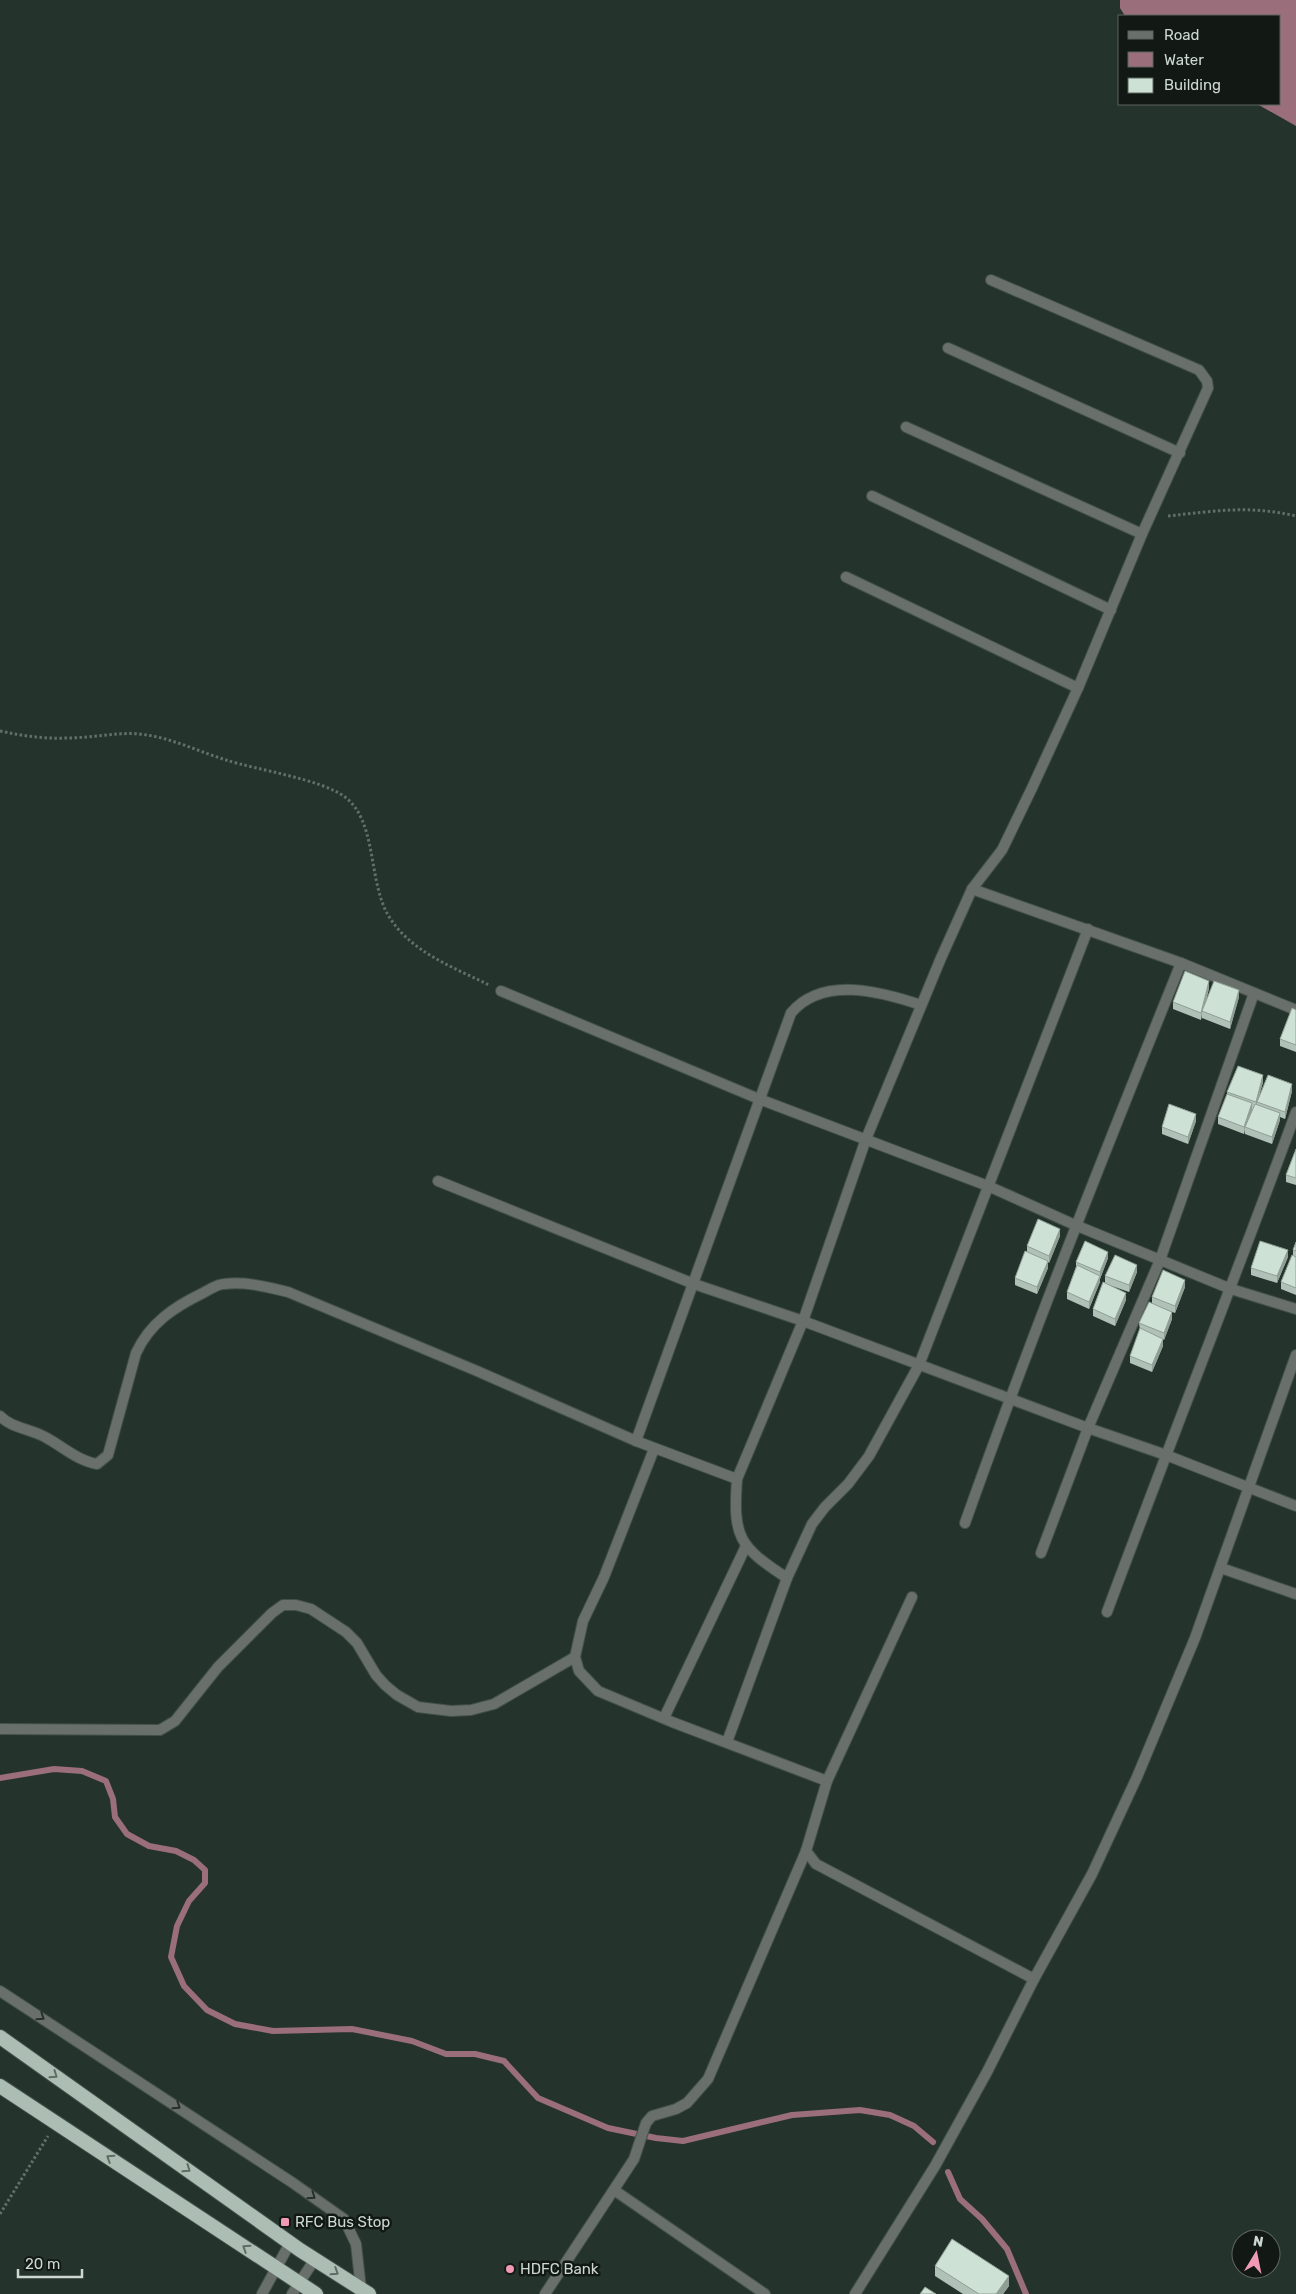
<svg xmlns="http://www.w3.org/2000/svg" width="1296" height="2294" font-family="Rubik,sans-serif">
<rect width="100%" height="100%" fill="#24332b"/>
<path fill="#9a6e7a" d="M1120 0H1296V126L1257 104H1280V16H1125L1120 8Z"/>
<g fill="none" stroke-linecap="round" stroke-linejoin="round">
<g stroke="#9a6e7a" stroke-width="6">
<path d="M0 1778 54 1769 82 1771 106 1781 113 1799 115 1817 127 1834 149 1846 176 1851 194 1860 205 1870V1883L189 1901 177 1926 171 1957 184 1986 207 2010 235 2024 273 2031 352 2029 412 2041 446 2054H475L504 2061 538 2098 608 2128 656 2138 683 2141 792 2115 860 2110 890 2115 914 2126 933 2142"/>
<path d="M948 2172 960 2199 982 2219 1007 2249 1026 2294"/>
</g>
<g stroke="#435149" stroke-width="12">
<g id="minor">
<path d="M948 348 1180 453"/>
<path d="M906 427 1142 534"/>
<path d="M872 496 1111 610"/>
<path d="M846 577 1078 688"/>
<path d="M972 889 1181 963 1296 1010"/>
<path d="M501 991 759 1099 988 1186 1075 1225 1231 1289 1296 1309"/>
<path d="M438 1181 694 1284 803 1321 1088 1428 1166 1455 1296 1506"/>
<path d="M0 1416C11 1428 31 1429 45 1437 62 1446 78 1461 97 1464L108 1455 136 1353C150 1323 174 1307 203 1293 209 1290 217 1284 224 1284 245 1281 267 1287 288 1292L477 1371 636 1441 737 1479"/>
<path d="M636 1441 791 1013C823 975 882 992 921 1005"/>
<path d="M654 1449 604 1577 583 1621 575 1657 579 1671 598 1691 672 1722 827 1781 806 1851 816 1864 1034 1979"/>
<path d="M965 1523C1032 1334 1106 1149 1181 963"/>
<path d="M1041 1553 1088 1428 1160 1260 1254 993"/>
<path d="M1221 1568 1296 1594"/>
<path d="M787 1578C738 1546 733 1537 737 1479L803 1321 866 1139 941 958 972 889 1002 850 1032 788 1078 688 1142 534 1208 388 1207 381 1199 370 991 280"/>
<path d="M1107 1612C1169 1445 1235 1279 1296 1112"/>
<path d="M664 1718 746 1546"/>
<path d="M0 1729 160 1730 175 1721 218 1667 272 1613 283 1605H296L311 1609 346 1632 357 1643 376 1675 385 1685 397 1695 418 1707 451 1711 471 1710 494 1704 575 1657"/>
<path d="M727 1742 787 1578 812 1524 825 1507 848 1484 869 1456 919 1365 1088 929"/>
<path d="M827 1781 912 1597"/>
<path d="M614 2190 765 2294"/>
<path d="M545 2294 634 2159 646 2123 652 2116 676 2109 687 2103 708 2079 806 1851"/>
<path d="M855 2294 935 2166 987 2072 1034 1979 1092 1874 1137 1777 1195 1638 1296 1355"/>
</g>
</g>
<g stroke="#435149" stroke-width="12">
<g id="tertiary">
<path d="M0 1991 293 2183 344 2219 356 2244 361 2289"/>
<path d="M262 2294 290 2243"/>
<path d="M292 2294 315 2259"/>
</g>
</g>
<g stroke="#435149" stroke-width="16">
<g id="trunk">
<path d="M0 2037 300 2250 369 2294"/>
<path d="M0 2086 316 2294"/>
</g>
</g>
<g stroke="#637069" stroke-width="3" stroke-dasharray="2.5 2.5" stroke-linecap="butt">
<path d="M1168 516C1215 511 1249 505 1296 516"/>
<path d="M0 731C23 736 44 739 67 738 92 738 115 732 139 734 170 737 197 751 226 760 257 770 321 779 345 797 377 821 368 880 388 915 410 952 453 967 489 985"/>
<path d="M0 2214 48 2136"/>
</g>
<use href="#minor" stroke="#69706c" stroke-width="10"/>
<use href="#tertiary" stroke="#69706c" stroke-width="10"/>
<use href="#trunk" stroke="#acbeb3" stroke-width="14"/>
</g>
<g fill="#b0c2b7">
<path d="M1209 988 1205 1006 1239 997 1230 1029 1202 1018V1014L1201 1020 1173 1009V1002Z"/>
<path d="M1296 1010V1052L1280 1046V1039Z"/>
<path d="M1263 1082 1259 1097 1292 1091 1285 1119 1280 1117V1120L1272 1144 1245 1134V1130L1244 1134 1218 1124V1117L1227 1094V1092Z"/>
<path d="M1196 1121 1188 1144 1162 1134V1127Z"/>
<path d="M1296 1149V1185L1286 1182V1175Z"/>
<path d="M1060 1236 1049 1263 1048 1262V1268L1037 1294 1015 1285V1278L1027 1252V1246Z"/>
<path d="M1296 1242V1295L1281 1289V1282L1293 1256V1250Z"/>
<path d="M1288 1257 1277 1283 1251 1275V1268Z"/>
<path d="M1108 1258 1100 1279V1278V1282L1089 1309 1067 1299V1292L1076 1268V1262Z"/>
<path d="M1137 1272 1129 1292 1106 1284 1126 1300 1115 1326 1093 1316V1309L1105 1283V1276Z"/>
<path d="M1185 1287 1175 1313 1155 1305 1172 1319 1164 1340 1163 1339V1346L1152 1372 1130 1363V1356L1140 1330 1139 1323 1152 1303V1297Z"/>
<path d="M935 2266 1009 2286 1003 2294H963L935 2276Z"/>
</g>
<g fill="#909e95">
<path d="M1209 981V988L1203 1012 1202 1011 1201 1020V1013Z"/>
<path d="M1239 990V997L1230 1029V1022Z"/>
<path d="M1263 1075V1082L1257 1102 1256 1109V1102Z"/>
<path d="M1292 1084V1091L1285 1119V1112Z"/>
<path d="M1252 1103V1110L1245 1127 1244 1134V1127Z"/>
<path d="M1280 1113V1120L1272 1144V1137Z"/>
<path d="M1196 1114V1121L1188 1144V1137Z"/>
<path d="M1060 1229V1236L1049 1263V1256Z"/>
<path d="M1288 1250V1257L1277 1283V1276Z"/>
<path d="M1108 1252V1258L1100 1279V1272Z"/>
<path d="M1048 1261V1268L1037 1294V1287Z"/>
<path d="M1137 1265V1272L1129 1292V1285Z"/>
<path d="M1100 1276V1282L1089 1309V1302Z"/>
<path d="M1185 1280V1287L1175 1313V1306Z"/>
<path d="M1126 1293V1300L1115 1326V1319Z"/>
<path d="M1172 1312V1319L1164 1340V1333Z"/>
<path d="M1163 1339V1346L1152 1372V1365Z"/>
<path d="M1009 2276V2286L1003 2294H996Z"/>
</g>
<g fill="#cde1d5" stroke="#909e95">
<path d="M1185 971 1209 981 1201 1013 1173 1002Z"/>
<path d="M1214 981 1239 990 1230 1022 1202 1011Z"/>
<path d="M1292 1008 1296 1010V1045L1280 1039Z"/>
<path d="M1238 1066 1263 1075 1256 1102 1227 1092Z"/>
<path d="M1268 1075 1292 1084 1285 1112 1257 1102Z"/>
<path d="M1227 1094 1252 1103 1244 1127 1218 1117Z"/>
<path d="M1169 1104 1196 1114 1188 1137 1162 1127Z"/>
<path d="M1255 1104 1280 1113 1272 1137 1245 1127Z"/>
<path d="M1296 1149V1178L1286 1175Z"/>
<path d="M1038 1219 1060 1229 1049 1256 1027 1246Z"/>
<path d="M1085 1241 1108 1252 1100 1272 1076 1262Z"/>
<path d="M1260 1241 1288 1250 1277 1276 1251 1268Z"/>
<path d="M1296 1242V1251L1293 1250Z"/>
<path d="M1025 1251 1048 1261 1037 1287 1015 1278Z"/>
<path d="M1115 1255 1137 1265 1129 1285 1105 1276Z"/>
<path d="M1292 1255 1296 1257V1288L1281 1282Z"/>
<path d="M1077 1265 1100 1276 1089 1302 1067 1292Z"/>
<path d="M1163 1270 1185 1280 1175 1306 1152 1297Z"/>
<path d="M1103 1282 1126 1293 1115 1319 1093 1309Z"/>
<path d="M1149 1302 1172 1312 1164 1333 1139 1323Z"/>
<path d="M1140 1328 1163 1339 1152 1365 1130 1356Z"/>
<path d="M952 2239 1009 2276 996 2294H979L935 2266Z"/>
<path d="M925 2287 936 2294H920Z"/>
</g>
<defs><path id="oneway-chevron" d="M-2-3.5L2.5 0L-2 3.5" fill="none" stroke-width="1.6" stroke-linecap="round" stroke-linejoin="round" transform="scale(1.25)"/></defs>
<g stroke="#282f2b">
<use href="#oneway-chevron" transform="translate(41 2017) rotate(33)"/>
<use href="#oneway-chevron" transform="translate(177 2106) rotate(33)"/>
<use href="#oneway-chevron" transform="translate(312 2196) rotate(35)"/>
</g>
<g stroke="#5f6c64">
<use href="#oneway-chevron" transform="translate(54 2075) rotate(35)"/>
<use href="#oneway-chevron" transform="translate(110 2158) rotate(-147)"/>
<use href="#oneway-chevron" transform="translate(187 2169) rotate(35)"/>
<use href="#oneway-chevron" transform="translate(246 2248) rotate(-147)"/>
<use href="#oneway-chevron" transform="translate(335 2272) rotate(33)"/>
</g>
<g fill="#f19ab4" stroke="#121915" stroke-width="2">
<rect x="280" y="2217" width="10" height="10" rx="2.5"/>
<circle cx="510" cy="2269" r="5"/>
</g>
<g text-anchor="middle" stroke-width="5" stroke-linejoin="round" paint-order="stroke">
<g font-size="15" fill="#ced8d2" stroke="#121915" text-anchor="start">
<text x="295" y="2227">RFC Bus Stop</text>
<text x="520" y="2274">HDFC Bank</text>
</g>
</g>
<rect x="1118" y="15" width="162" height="90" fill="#121915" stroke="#5d6561"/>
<rect x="1128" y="31" width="25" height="8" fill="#69706c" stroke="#5d6561"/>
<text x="1164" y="40" font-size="15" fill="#ced8d2">Road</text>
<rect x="1128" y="52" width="25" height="15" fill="#9a6e7a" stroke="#5d6561"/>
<text x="1164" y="65" font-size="15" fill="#ced8d2">Water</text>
<rect x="1128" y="78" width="25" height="15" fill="#cde1d5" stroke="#5d6561"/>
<text x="1164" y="90" font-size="15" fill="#ced8d2">Building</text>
<g transform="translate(1256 2254) rotate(10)"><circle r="24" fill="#121915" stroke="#5d6561"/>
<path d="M0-4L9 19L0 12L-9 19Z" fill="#f19ab4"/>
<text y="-8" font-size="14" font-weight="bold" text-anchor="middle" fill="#ced8d2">N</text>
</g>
<path d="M18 2269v8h64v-8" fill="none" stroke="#ced8d2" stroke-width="2.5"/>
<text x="25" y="2269" font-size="15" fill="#ced8d2" stroke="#121915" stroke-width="4" paint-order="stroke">20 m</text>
</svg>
